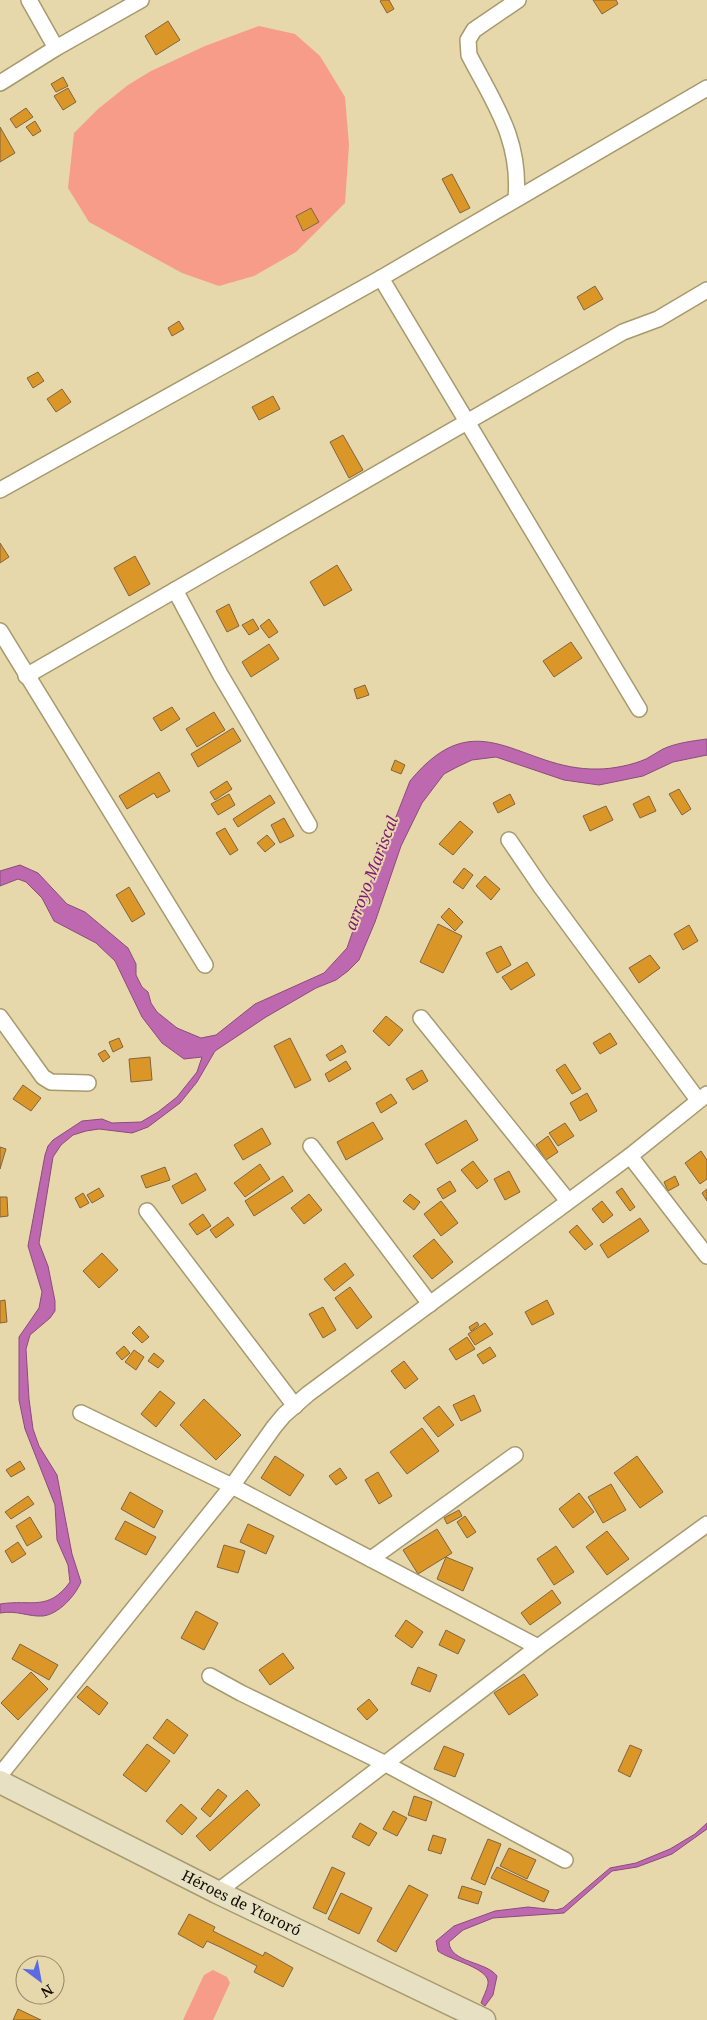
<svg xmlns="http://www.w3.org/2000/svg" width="707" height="2020" font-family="'Noto Serif',serif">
<rect width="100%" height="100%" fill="#e6d8ab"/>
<g fill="#f79c88">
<path d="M259 26 295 34 320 56 345 97 349 145 345 203 296 252 254 276 219 286 182 273 89 222 68 188 74 133 98 109 128 85 151 71 205 46Z"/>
<path d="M213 1970 227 1977 230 1983 213 2020H183L204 1975Z"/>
</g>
<g fill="#be68b0" stroke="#8a4c7b">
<path d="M707 739V755L673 762 643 776 599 785 564 780 496 757 472 760 457 767 444 774 422 803 401 846 375 922 359 960 348 971 336 980 316 988 266 1017 215 1051 197 1082 180 1103 148 1127 132 1133 99 1129 86 1131 73 1135 61 1145 53 1157 39 1243 48 1266 55 1301V1311L50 1318 30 1335 26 1349 29 1399 33 1429 39 1446 57 1475 72 1554 81 1582C75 1596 59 1614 43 1616 28 1617 18 1610 0 1613V1604C32 1599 48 1612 70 1582L68 1565 57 1540 55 1505 25 1429 19 1400V1337L39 1308 42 1292 28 1246 45 1155 48 1146 53 1140 82 1121 102 1119 112 1123 141 1122 158 1112 177 1097 197 1072 202 1057 184 1059 162 1043 142 1017 115 961 96 943 54 921 42 898 26 882 18 879 0 886V871L20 865 38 873 67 904 85 912 128 948 136 964V975L142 987 148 992 151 1003 157 1012 177 1028 201 1038 216 1035 255 1004 324 973 347 948 365 896 410 781C478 698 520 771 598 769 613 769 632 765 646 759 652 756 657 752 663 749 676 743 692 741 707 739Z"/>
<path d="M707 1823V1829L672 1854 637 1867 612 1871 564 1913 493 1918 463 1930 449 1942C450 1963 486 1961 497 1976L493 1995 485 2006 481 2003C483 1997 487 1990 488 1984 491 1968 449 1960 438 1951L436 1941 454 1926 495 1911 528 1907 556 1910 563 1908 610 1868 636 1863 670 1849 695 1834Z"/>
</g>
<g fill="#db9628" stroke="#806542">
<path d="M382 0H389L394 9 387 13 380 1Z"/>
<path d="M593 0H616L618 4 602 14Z"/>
<path d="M168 21 180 40 156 55 145 36Z"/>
<path d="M63 77 68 86 56 92 51 84Z"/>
<path d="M68 88 76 102 63 110 54 96Z"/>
<path d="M26 108 33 117 16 128 10 119Z"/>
<path d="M35 121 41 131 33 136 26 127Z"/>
<path d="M0 127 15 153 0 162Z"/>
<path d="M452 174 470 208 460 213 442 179Z"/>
<path d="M311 208 319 222 303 231 296 216Z"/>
<path d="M595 286 603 299 584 310 577 297Z"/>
<path d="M179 321 184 329 172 336 168 328Z"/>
<path d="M38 372 44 381 33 388 27 378Z"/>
<path d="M62 389 71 402 56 412 47 399Z"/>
<path d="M273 396 280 409 259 420 252 407Z"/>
<path d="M343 435 363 470 349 478 330 442Z"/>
<path d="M0 543 9 557 0 563Z"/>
<path d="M135 556 150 584 129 596 114 568Z"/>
<path d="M337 565 352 590 324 606 310 582Z"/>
<path d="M229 604 239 626 227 632 216 611Z"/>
<path d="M253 619 259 629 249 635 242 625Z"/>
<path d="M269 619 278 632 269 638 260 626Z"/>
<path d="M571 642 582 658 554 677 543 661Z"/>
<path d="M269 644 279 659 251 677 242 662Z"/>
<path d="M365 685 369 695 357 699 354 689Z"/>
<path d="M172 707 180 719 161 731 153 718Z"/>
<path d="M214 712 225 730 197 747 186 729Z"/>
<path d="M233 728 241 741 198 767 191 754Z"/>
<path d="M395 760 405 765 401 774 391 770Z"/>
<path d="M159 772 170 791 157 798 154 793 127 809 119 796Z"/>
<path d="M227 781 232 789 215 800 210 792Z"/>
<path d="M679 789 691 809 682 815 669 794Z"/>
<path d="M229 794 235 805 218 815 211 804Z"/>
<path d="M510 794 515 804 498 813 493 803Z"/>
<path d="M270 795 275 803 238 827 233 819Z"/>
<path d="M649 796 656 811 640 818 633 804Z"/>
<path d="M606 806 613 820 590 831 583 816Z"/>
<path d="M284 818 294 836 280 843 271 825Z"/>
<path d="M460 821 473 832 453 855 439 844Z"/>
<path d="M225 828 238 850 230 855 216 833Z"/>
<path d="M267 835 275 844 265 852 257 843Z"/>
<path d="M464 868 473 875 463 889 453 882Z"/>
<path d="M485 876 500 889 491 900 476 886Z"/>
<path d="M129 887 145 914 132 922 116 895Z"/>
<path d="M449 908 463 922 455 931 441 917Z"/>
<path d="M438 924 462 936 443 973 420 962Z"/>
<path d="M689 925 698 941 683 950 674 934Z"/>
<path d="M501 946 511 965 497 973 486 953Z"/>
<path d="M650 955 660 968 639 983 629 968Z"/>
<path d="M527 962 535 975 511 990 502 977Z"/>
<path d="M386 1016 403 1030 389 1046 373 1031Z"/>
<path d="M610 1033 617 1044 600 1054 593 1043Z"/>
<path d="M119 1038 123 1047 113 1052 109 1042Z"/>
<path d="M290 1038 311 1080 295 1088 274 1046Z"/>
<path d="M342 1045 346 1052 330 1061 326 1055Z"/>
<path d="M105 1050 110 1057 103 1062 98 1054Z"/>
<path d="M150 1057 152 1080 131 1082 129 1059Z"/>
<path d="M346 1061 351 1069 329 1082 325 1074Z"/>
<path d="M565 1064 581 1089 572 1094 556 1070Z"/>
<path d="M422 1070 428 1081 413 1090 406 1079Z"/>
<path d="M23 1085 41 1098 31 1111 13 1099Z"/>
<path d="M587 1093 597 1111 580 1121 570 1103Z"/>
<path d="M391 1094 397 1103 381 1113 376 1103Z"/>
<path d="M466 1120 478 1140 437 1164 425 1144Z"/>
<path d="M373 1122 383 1139 346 1160 337 1142Z"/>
<path d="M565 1123 574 1136 558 1146 549 1133Z"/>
<path d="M262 1128 271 1144 243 1160 234 1145Z"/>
<path d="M548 1136 558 1152 546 1160 536 1145Z"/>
<path d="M0 1147 6 1149 0 1169Z"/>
<path d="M701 1151 707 1160V1179L700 1184 685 1163Z"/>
<path d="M473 1161 488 1181 477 1189 461 1170Z"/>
<path d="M260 1164 270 1179 245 1197 234 1183Z"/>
<path d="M165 1167 170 1180 146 1188 141 1176Z"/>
<path d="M509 1171 520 1192 505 1200 494 1179Z"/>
<path d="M196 1173 206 1190 182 1204 172 1186Z"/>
<path d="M283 1176 293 1191 254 1216 245 1201Z"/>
<path d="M675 1176 679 1185 668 1191 664 1182Z"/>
<path d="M450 1181 456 1191 443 1199 437 1189Z"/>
<path d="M99 1188 104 1196 92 1203 87 1195Z"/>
<path d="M622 1188 635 1207 630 1211 616 1192Z"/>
<path d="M707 1189V1201L702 1193Z"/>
<path d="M83 1193 89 1203 80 1208 75 1198Z"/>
<path d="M309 1194 322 1210 304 1224 291 1208Z"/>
<path d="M410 1194 420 1202 414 1210 403 1201Z"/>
<path d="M0 1197H7L8 1216 0 1217Z"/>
<path d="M441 1201 458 1223 441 1236 424 1214Z"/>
<path d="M602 1201 613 1215 603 1223 592 1209Z"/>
<path d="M203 1214 211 1226 197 1235 189 1224Z"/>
<path d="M228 1217 234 1225 216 1238 210 1230Z"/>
<path d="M640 1218 649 1231 608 1258 600 1245Z"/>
<path d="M577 1225 593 1244 585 1250 569 1232Z"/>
<path d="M434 1239 453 1262 432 1279 413 1256Z"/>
<path d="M102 1253 118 1270 99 1288 83 1271Z"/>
<path d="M345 1263 354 1275 334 1291 324 1279Z"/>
<path d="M350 1287 372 1317 357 1329 335 1298Z"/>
<path d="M5 1300 7 1322 0 1323V1301Z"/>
<path d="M547 1300 554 1314 532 1325 525 1312Z"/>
<path d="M323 1307 336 1330 323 1338 309 1314Z"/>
<path d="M477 1322 479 1325 471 1331 469 1327Z"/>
<path d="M485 1323 493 1334 475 1345 468 1334Z"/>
<path d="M139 1326 149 1337 142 1343 132 1333Z"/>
<path d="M467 1337 475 1349 456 1360 449 1349Z"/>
<path d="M124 1346 130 1353 122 1360 116 1353Z"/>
<path d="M490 1347 496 1356 483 1364 477 1355Z"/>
<path d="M134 1350 144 1357 136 1370 125 1362Z"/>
<path d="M154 1353 164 1361 158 1368 148 1361Z"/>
<path d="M404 1361 418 1379 405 1389 391 1371Z"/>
<path d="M160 1391 175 1403 156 1427 141 1414Z"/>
<path d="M474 1395 481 1411 461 1421 453 1405Z"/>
<path d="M204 1399 241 1435 216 1460 180 1425Z"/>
<path d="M439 1406 454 1425 438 1437 423 1418Z"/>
<path d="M422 1428 439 1451 407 1474 390 1452Z"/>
<path d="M275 1456 304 1475 290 1496 261 1478Z"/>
<path d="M637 1456 663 1492 640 1508 614 1473Z"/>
<path d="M20 1461 25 1469 11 1477 6 1470Z"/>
<path d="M340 1468 347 1478 336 1485 329 1476Z"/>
<path d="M378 1472 392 1496 379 1504 365 1480Z"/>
<path d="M611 1484 626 1510 603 1523 588 1497Z"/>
<path d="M130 1492 163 1511 154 1528 121 1509Z"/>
<path d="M579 1493 594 1512 573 1528 559 1509Z"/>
<path d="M28 1496 34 1504 11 1519 5 1512Z"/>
<path d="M459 1510 462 1516 447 1524 444 1518Z"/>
<path d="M465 1516 476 1532 467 1538 457 1522Z"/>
<path d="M30 1517 42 1537 27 1546 16 1526Z"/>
<path d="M125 1521 156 1537 146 1555 115 1539Z"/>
<path d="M248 1524 274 1536 266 1554 240 1542Z"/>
<path d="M437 1529 452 1553 418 1574 403 1550Z"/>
<path d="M607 1531 629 1559 607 1575 586 1547Z"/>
<path d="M18 1542 26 1554 12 1563 5 1551Z"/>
<path d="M224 1545 245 1551 238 1573 217 1567Z"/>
<path d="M556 1546 574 1572 554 1585 537 1559Z"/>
<path d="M446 1557 473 1568 463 1591 437 1579Z"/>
<path d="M552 1590 561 1603 530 1625 521 1613Z"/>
<path d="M196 1611 218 1623 204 1650 181 1638Z"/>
<path d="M406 1620 423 1632 412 1648 395 1636Z"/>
<path d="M446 1630 465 1640 458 1654 439 1645Z"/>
<path d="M20 1644 58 1665 49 1680 12 1659Z"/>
<path d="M283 1653 294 1668 270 1685 259 1670Z"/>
<path d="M418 1667 437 1675 430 1692 411 1684Z"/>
<path d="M31 1672 48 1689 18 1720 1 1703Z"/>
<path d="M524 1674 538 1695 509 1715 494 1693Z"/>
<path d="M87 1686 108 1703 99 1715 77 1697Z"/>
<path d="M369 1699 378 1710 367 1720 357 1709Z"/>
<path d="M167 1719 188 1735 174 1754 153 1738Z"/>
<path d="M147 1744 170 1761 146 1792 123 1775Z"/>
<path d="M630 1745 642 1750 630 1777 618 1771Z"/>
<path d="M444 1746 464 1754 455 1777 434 1769Z"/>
<path d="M218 1789 227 1796 210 1817 201 1809Z"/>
<path d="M247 1790 260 1805 210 1851 196 1836Z"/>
<path d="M414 1796 432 1802 426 1821 408 1815Z"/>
<path d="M181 1804 197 1818 182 1835 166 1821Z"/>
<path d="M393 1811 407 1818 397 1836 383 1829Z"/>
<path d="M360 1823 377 1833 369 1846 352 1837Z"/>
<path d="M433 1835 446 1839 441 1854 428 1850Z"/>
<path d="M488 1839 501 1844 485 1885 471 1879Z"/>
<path d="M509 1848 536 1860 527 1879 500 1866Z"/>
<path d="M332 1867 345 1873 326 1914 313 1908Z"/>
<path d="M497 1867 549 1891 544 1902 491 1878Z"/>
<path d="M409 1885 428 1895 396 1952 377 1941Z"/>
<path d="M462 1886 482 1892 478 1904 458 1898Z"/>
<path d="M341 1893 372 1908 359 1934 328 1919Z"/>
<path d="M189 1914 215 1927 213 1931 263 1956 265 1952 293 1968 283 1987 254 1972 257 1966 222 1948 207 1941 203 1948 178 1934Z"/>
<path d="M18 2009 41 2020H13Z"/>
</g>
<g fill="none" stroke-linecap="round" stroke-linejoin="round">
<g stroke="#a79a6e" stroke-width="18">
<g id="minor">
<path d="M29 0 56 48"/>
<path d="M0 83 56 48 141 0"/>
<path d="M516 199C521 140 495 105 469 55L468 40 474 30 518 0"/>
<path d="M381 278 639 709"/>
<path d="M0 490 381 278 707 88"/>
<path d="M175 590 220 674 309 825"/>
<path d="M0 631 205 965"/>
<path d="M26 676 623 332 658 319 707 290"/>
<path d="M509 840 541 887 698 1100"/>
<path d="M0 1017 43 1077 51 1082 88 1083"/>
<path d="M421 1018 568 1201"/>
<path d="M311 1146 430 1304"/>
<path d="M630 1156 707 1256"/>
<path d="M147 1211 295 1406"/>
<path d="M81 1413 232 1486 538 1647"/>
<path d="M371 1559 515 1455"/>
<path d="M210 1676 241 1693 386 1764 565 1860"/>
<path d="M0 1775 232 1486 274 1427 284 1415 308 1394 630 1156 707 1094"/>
<path d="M217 1892 538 1647 707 1524"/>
</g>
</g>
<g stroke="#a79a6e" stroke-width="25">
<g id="secondary">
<path id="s1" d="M0 1782 217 1892 484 2020"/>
</g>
</g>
<use href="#minor" stroke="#fff" stroke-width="15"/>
<use href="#secondary" stroke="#e8e0c3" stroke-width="22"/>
</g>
<g text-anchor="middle" stroke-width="4" stroke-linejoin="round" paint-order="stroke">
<g font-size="15" fill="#110c00" stroke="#e6d8ab">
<text dy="5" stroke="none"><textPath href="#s1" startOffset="270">Héroes de Ytororó</textPath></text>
</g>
<g font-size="16" font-style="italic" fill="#821876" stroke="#e6d8ab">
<text transform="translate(371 873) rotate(-69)" y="6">arroyo Mariscal</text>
</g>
</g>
<g transform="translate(40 1980) rotate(148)"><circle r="24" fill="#e6d8ab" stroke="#918667"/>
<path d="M0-4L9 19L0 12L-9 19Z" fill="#5b6ce3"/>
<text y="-8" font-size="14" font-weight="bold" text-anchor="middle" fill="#110c00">N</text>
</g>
</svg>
